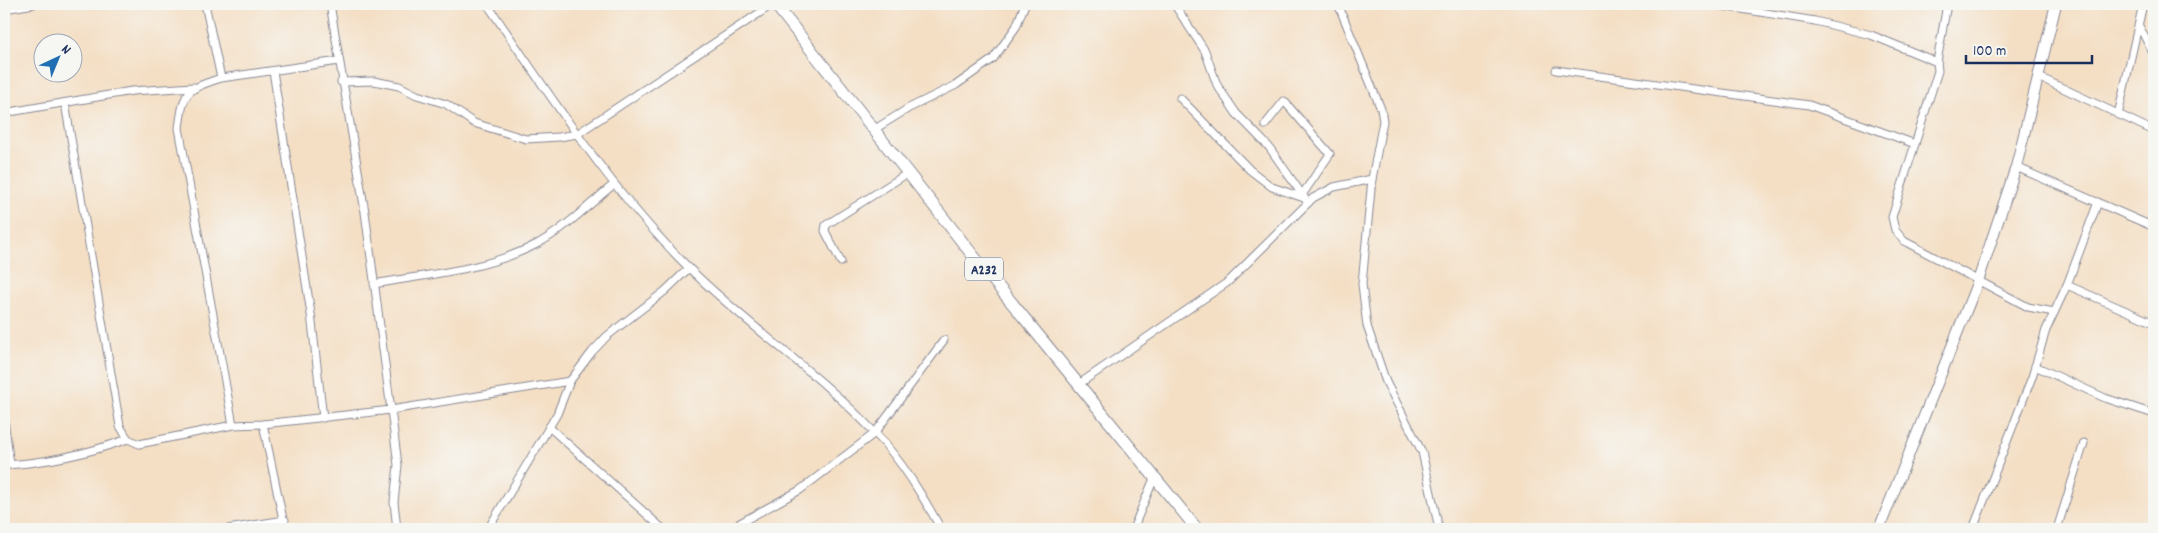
<svg xmlns="http://www.w3.org/2000/svg" width="2158" height="533" font-family="Dekko,sans-serif">
<rect width="100%" height="100%" fill="#f6f6f2"/>
<filter id="ink" filterUnits="userSpaceOnUse"><feTurbulence type="fractalNoise" baseFrequency=".02" numOctaves="2"/><feDisplacementMap in="SourceGraphic" scale="10" xChannelSelector="R" yChannelSelector="G"/><feConvolveMatrix kernelMatrix="1 2 1 2 8 2 1 2 1" color-interpolation-filters="sRGB"/></filter>
<filter id="wash" filterUnits="userSpaceOnUse"><feTurbulence type="fractalNoise" baseFrequency=".0096" numOctaves="4" result="noise"/><feDisplacementMap in="SourceGraphic" scale="20" xChannelSelector="R" yChannelSelector="G"/><feGaussianBlur stdDeviation="1.12" result="paint"/><feColorMatrix in="noise" values="0 0 0 0 0 0 0 0 0 0 0 0 0 0 0 0 0 1.4 0 .05"/><feComposite in="paint" operator="in"/></filter>
<g filter="url(#wash)">
<rect width="100%" height="100%" fill="#f4dfc5"/>
</g>
<g filter="url(#ink)">
<g fill="none" stroke-linecap="round" stroke-linejoin="round">
<g stroke="#888792" stroke-width="9">
<g id="street">
<path d="M205 4 221 78C185 90 184 91 179 128L233 425"/>
<path d="M330 4 365 212 391 410 398 465 394 502 397 529"/>
<path d="M487 4C550 95 609 189 688 267 747 326 818 372 875 433 902 461 922 495 941 529"/>
<path d="M1174 4 1205 51 1217 85 1236 113 1269 147 1308 203"/>
<path d="M1710 4 1815 21 1871 35 1937 62 1938 71 1892 217 1895 230 1904 241 2028 307 2054 312"/>
<path d="M4 9 34 4"/>
<path d="M2139 26 2154 55"/>
<path d="M1937 62 1947 4"/>
<path d="M1556 70 1809 105 1915 144"/>
<path d="M273 71 311 314 323 418"/>
<path d="M2039 77 2154 131"/>
<path d="M221 78 339 61"/>
<path d="M341 82 374 81 399 86 417 95 446 104 474 123 526 139 559 137 577 134 773 4"/>
<path d="M1180 98 1250 170 1272 187 1304 198"/>
<path d="M65 103 120 426 128 439 139 444 233 425 263 424 391 410 570 381"/>
<path d="M4 113 132 91 194 87"/>
<path d="M2118 115 2143 4"/>
<path d="M1265 125 1284 101 1330 154 1302 195"/>
<path d="M875 129 909 108 956 85 993 59 1016 27 1025 4"/>
<path d="M2016 167 2154 227"/>
<path d="M1372 179 1362 284 1367 326 1386 382 1422 452 1439 529"/>
<path d="M841 262 825 231 826 225 908 173"/>
<path d="M374 284C429 274 487 270 537 244 562 231 591 203 613 185"/>
<path d="M2067 285 2154 323"/>
<path d="M2035 366 2105 398 2154 414"/>
<path d="M1079 384 1228 282 1313 198 1334 187 1372 179 1383 121 1381 109 1338 4"/>
<path d="M4 419 10 465"/>
<path d="M263 424 285 529"/>
<path d="M549 427 663 529"/>
<path d="M4 465C45 463 89 453 128 439"/>
<path d="M228 529 285 520"/>
<path d="M488 529 557 414 570 381 592 352 607 336 665 291 689 268"/>
<path d="M729 529 800 490 875 433 944 340"/>
<path d="M1133 529 1155 476"/>
<path d="M1973 529 2032 377 2046 330 2067 285 2098 202"/>
<path d="M2057 529 2084 443"/>
</g>
</g>
<g stroke="#888792" stroke-width="12">
<path id="secondary" d="M1879 529 1978 281 2016 167 2056 4"/>
</g>
<g stroke="#888792" stroke-width="13">
<path id="primary" d="M775 4 971 253 1197 529"/>
</g>
<use href="#street" stroke="#fff" stroke-width="7"/>
<use href="#secondary" stroke="#fff" stroke-width="10"/>
<use href="#primary" stroke="#fff" stroke-width="11"/>
</g>
</g>
<g text-anchor="middle" stroke-width="4" stroke-linejoin="round" paint-order="stroke">
<rect fill="#f6f6f2" stroke="#5d6b8a" stroke-width="1" x="965" y="257.5" width="38" height="23" rx="4"/>
<g font-size="14" font-weight="bold" fill="#1b2f5e">
<text x="984" y="274">A232</text>
</g>
</g>
<rect width="2158" height="533" fill="none" stroke="#f6f6f2" stroke-width="20"/>
<g transform="translate(58 58) rotate(44)"><circle r="24" fill="#f6f6f2" stroke="#9ea6b7"/>
<path d="M0-4L9 19L0 12L-9 19Z" fill="#1f6fb2"/>
<text y="-8" font-size="14" font-weight="bold" text-anchor="middle" fill="#1b2f5e">N</text>
</g>
<path d="M1966 55v8h126v-8" fill="none" stroke="#1b2f5e" stroke-width="2.5"/>
<text x="1973" y="55" font-size="15" fill="#1b2f5e" stroke="#f6f6f2" stroke-width="4" paint-order="stroke">100 m</text>
</svg>
